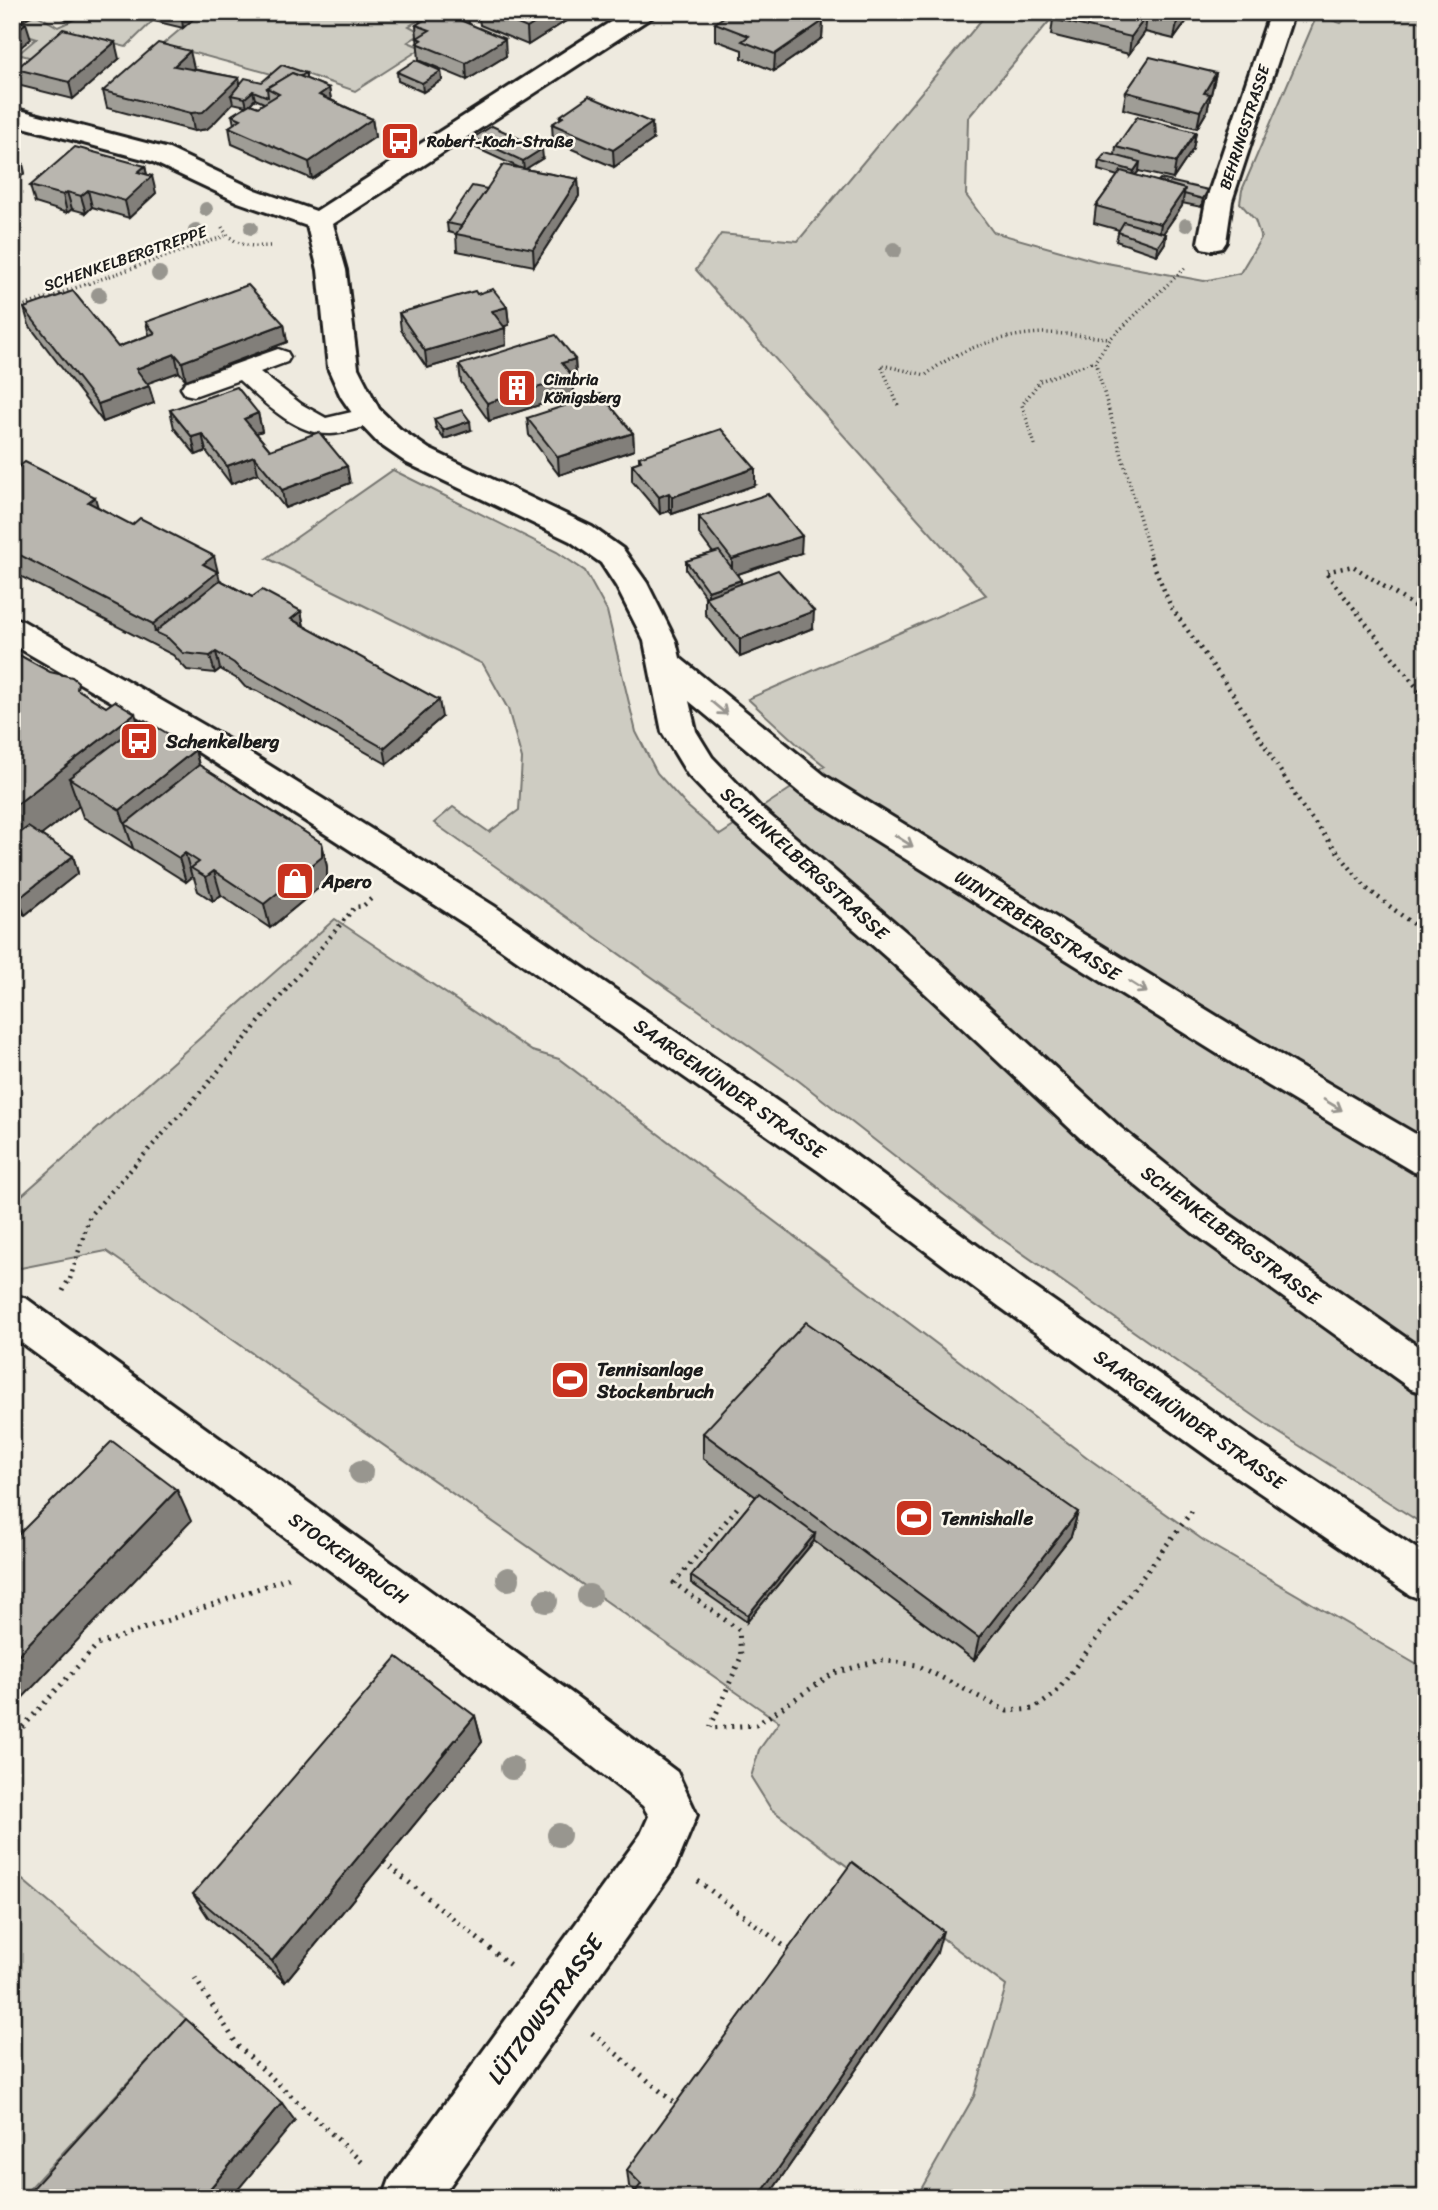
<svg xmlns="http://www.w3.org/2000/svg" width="1438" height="2210" font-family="Sriracha,sans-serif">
<rect width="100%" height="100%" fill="#eeeadf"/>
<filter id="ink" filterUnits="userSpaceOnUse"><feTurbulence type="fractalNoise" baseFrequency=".0143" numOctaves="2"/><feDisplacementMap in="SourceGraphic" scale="14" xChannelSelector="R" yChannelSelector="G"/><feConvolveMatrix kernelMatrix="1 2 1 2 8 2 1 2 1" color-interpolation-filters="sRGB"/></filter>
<g filter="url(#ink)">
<g fill="#ceccc2" stroke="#75746f" stroke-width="2">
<path d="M91 12H162L126 47 70 33 39 60 18 54 37 38 12 30V25L35 14 58 27Z"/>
<path d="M201 12H473L455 24 430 14 409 26 422 33 408 42 422 48 355 91 286 67 275 75 191 52 179 62 151 54Z"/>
<path d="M988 12H1057L968 118 966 195 993 232 1096 261 1204 281 1240 273 1261 238 1255 220 1240 203 1242 190 1317 15 1341 23 1352 12H1426V1526L1270 1427 992 1232 799 1081 434 823 453 807 489 832 519 810 522 759 508 709 483 664 267 558 393 470 557 552 585 571 607 611 636 732 657 773 686 805 720 835 825 766 797 744 748 699 986 595 696 270 721 234 798 241Z"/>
<path d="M335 919 532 1051 559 1059 1092 1461 1203 1540 1426 1670V2198H916L974 2096 1006 1986 771 1809 751 1777 759 1750 779 1722 106 1251 21 1268 12 1263V1204Z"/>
<path d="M12 1871 186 2019 21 2198H12Z"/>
</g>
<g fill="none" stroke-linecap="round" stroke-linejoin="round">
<g stroke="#1c1c1c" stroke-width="5">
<path id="lane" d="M278 349 287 352 290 357 287 362 260 372 301 404 326 418 369 408 378 410 382 416 378 422C363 427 347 433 331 434 296 435 263 402 239 380L194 396 185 394 181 388 185 382Z"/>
</g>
<g stroke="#1c1c1c" stroke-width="6">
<g id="street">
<path d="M626 12H655L652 17 333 224 346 270 358 368 379 409 400 429 429 449 592 527 623 549 647 583 676 641 680 658 824 775 1295 1064 1426 1140V1176L1412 1171 1269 1086 800 793 689 701 696 731 712 757 760 807 921 945 1121 1128 1220 1208 1426 1352V1394L1411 1389 1192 1232 1093 1150 895 965 736 825 688 775 662 732 644 641 616 586 601 563 570 541 407 463 378 443 359 423 341 397 328 368 318 270 307 226 238 202 151 161 12 124V108L169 149 256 190 316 211Z"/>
<path d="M1270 12H1294L1232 201 1226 242 1222 248 1212 250 1202 248 1198 242 1206 201Z"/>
<path d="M12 1294 27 1299 577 1697 677 1772 697 1815 675 1868 441 2198H383L390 2179 641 1834 649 1816 643 1806 545 1729 12 1336Z"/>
</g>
</g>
<g stroke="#1c1c1c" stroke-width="6">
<path id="secondary" d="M12 618 23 621 216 732 494 906 848 1150 1028 1283 1258 1443 1426 1555V1601L1410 1595 1228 1471 1000 1307 820 1172 468 926 192 748 12 644Z"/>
</g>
<g stroke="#1c1c1c" stroke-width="3.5" stroke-dasharray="1 3.5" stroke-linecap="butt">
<path d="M222 227C232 246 251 247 271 246"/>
<path d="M12 310 225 236"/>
<path d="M898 405 881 365 926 375C956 349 1005 334 1044 333 1066 333 1088 337 1110 338"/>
<path d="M1035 445 1022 405 1040 381 1095 361"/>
<path d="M1151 558 1095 361 1111 338 1186 267"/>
</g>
<g stroke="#1c1c1c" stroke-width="4.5" stroke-dasharray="2 5" stroke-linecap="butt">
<path d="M1150 556 1171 607 1233 694 1303 808 1366 888 1426 934"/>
<path d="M1426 614 1353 566 1325 572 1426 699"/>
<path d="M70 1279 90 1215 205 1087 355 907 363 906 373 897"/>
</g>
<g stroke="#1c1c1c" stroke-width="5" stroke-dasharray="2 6" stroke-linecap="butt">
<path d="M63 1291 70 1277"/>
<path d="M737 1508 674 1583 739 1630 741 1657 710 1728 756 1725 834 1673 881 1660 917 1665 1007 1711 1034 1709 1055 1694 1192 1511"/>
<path d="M12 1739 97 1645 291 1577"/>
<path d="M384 1862 510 1965"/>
<path d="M698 1881 792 1952"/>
<path d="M195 1978 238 2046 365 2165"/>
<path d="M592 2033 679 2107"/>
</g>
<use href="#lane" fill="#fbf7ec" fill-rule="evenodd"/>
<use href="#street" fill="#fbf7ec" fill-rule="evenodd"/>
<use href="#secondary" fill="#fbf7ec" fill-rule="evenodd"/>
</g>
<g fill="#98968f">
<circle cx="206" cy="209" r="7"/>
<circle cx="1186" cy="225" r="7"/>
<circle cx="251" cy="228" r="7"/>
<circle cx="196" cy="231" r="8"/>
<circle cx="894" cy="250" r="8"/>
<circle cx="159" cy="274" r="8"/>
<circle cx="99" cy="295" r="8"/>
<circle cx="361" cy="1472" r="12"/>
<circle cx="508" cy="1579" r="12"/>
<circle cx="589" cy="1596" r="12"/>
<circle cx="546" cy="1601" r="12"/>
<circle cx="512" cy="1768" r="12"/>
<circle cx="559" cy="1835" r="12"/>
</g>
<g fill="#9f9d96" stroke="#1c1c1c" stroke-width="2" fill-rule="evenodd">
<path d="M54 12H87L69 21Z"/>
<path d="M152 12H201L183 28 154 21Z"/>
<path d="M418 12H462L468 15 469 23 506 56 467 80 419 60 416 25 420 23Z"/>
<path d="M478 12H569V19L528 45 480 25Z"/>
<path d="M1058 12H1188L1186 22 1174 39 1145 32 1129 54 1051 35 1053 19Z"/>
<path d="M1324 12H1341L1337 16Z"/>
<path d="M823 21 822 38 774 71 742 58V50L715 40V23Z"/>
<path d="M119 59 73 99 21 86 16 69Z"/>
<path d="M194 68 193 69 239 78 240 84 262 82 306 73V79L329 88 331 100 372 119 375 137 312 179 232 144 229 127 234 124 232 115 246 106 233 103 207 129 194 131 107 108 103 91ZM255 99 264 103 258 107 250 104Z"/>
<path d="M441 71 442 80 423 92 398 81 397 72Z"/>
<path d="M1216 73 1207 111 1197 128 1123 109 1126 92Z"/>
<path d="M560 116 653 140 614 167 553 141 552 124 560 119Z"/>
<path d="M1196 132 1193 149 1173 179 1139 171 1135 175 1206 199 1201 207 1182 203V206L1163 233 1166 234 1165 243 1157 255 1116 241 1119 230 1094 223 1096 206 1118 176 1098 170 1099 161 1115 155 1116 147Z"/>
<path d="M473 138 543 158 525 169 578 179 579 196 534 266 457 251 456 234 448 232 447 223 520 168 474 147Z"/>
<path d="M145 166 147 175 156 193 129 218 92 207 86 213 72 209 67 213 35 203 30 186Z"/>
<path d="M477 294 507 307 509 325 503 326 506 345 427 368 401 330 399 313Z"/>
<path d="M24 308 118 347 149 335 146 322 284 324 287 342 186 380 179 372 147 383 154 403 103 422 29 325Z"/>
<path d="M575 359 576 376 573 377 574 394 489 421 461 382 459 365Z"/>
<path d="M170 410 258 413 262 431 256 433 270 450 350 483 285 508 258 473 231 484 206 451 196 455 174 428Z"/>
<path d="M527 418 633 433 634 450 559 475 529 435Z"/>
<path d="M434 419 471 430 444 439 436 428Z"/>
<path d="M639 457 755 485 672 514 669 511 660 514 632 481V464L639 462Z"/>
<path d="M12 466 98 507 220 580 252 597 301 611 304 626 442 717 387 764 257 691 245 687 239 680 220 669 215 673 187 670 173 655 12 572Z"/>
<path d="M699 517 801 553 737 574 741 583 813 628 740 657 705 614V597H706L686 570V561L713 553 699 534Z"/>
<path d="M12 651 106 707 139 725 195 750 199 765 322 843 327 867V881L270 928 221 895 213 901 198 891 194 878 192 877 186 882 83 817 79 806 41 835 73 856 78 873 25 915 12 907Z"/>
<path d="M703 1433 1078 1512 1071 1536 974 1660 814 1541 747 1622 691 1583V1576L756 1497 703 1458Z"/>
<path d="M475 1716 482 1742 285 1982 208 1917 193 1894Z"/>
<path d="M937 1953 767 2198H631L635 2191 629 2186 627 2170Z"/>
</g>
<g fill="#827f7a" stroke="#1c1c1c" stroke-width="2">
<path d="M18 12H35V14L12 25V15Z"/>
<path d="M67 12H87L69 21Z"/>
<path d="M190 12H201L183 28 182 19Z"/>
<path d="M553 12H569V19L528 45 527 28Z"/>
<path d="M1184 12H1188L1186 22 1174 39 1177 22Z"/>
<path d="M468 15 470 32 460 20Z"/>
<path d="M1147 15 1145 32 1129 54 1131 37Z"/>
<path d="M823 21 822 38 774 71 775 54Z"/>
<path d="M26 23 31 39 12 54V34Z"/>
<path d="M505 39 506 56 467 80 466 63Z"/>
<path d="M115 42 119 59 73 99 69 82Z"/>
<path d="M190 51 194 68 178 83 174 66Z"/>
<path d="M441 71 442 80 423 92 422 83Z"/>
<path d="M1216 73 1207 111 1197 128 1204 93Z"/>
<path d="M239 78 242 95H231L233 103 214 123 207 129 194 131 191 113Z"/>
<path d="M329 88 332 105 319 95Z"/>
<path d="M253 91 255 99 247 107 245 98Z"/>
<path d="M372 119 375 137 312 179 309 162Z"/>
<path d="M652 123 653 140 614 167 613 150Z"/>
<path d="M1196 132 1193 149 1173 179 1176 162Z"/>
<path d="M12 135 15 145 12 147Z"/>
<path d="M542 149 543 158 524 170 523 161Z"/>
<path d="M1140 162 1139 171 1132 179 1134 171Z"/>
<path d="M23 164 25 173 12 184V173Z"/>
<path d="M145 166 148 180 152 176 156 193 129 218 125 201 138 172Z"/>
<path d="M578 179 579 196 534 266 533 249Z"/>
<path d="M1185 189 1182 206 1158 241 1161 224Z"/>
<path d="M88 190 92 207 86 213 81 196Z"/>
<path d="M1208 190 1206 199 1201 207 1203 199Z"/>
<path d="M67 192 72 209 67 213 63 195Z"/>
<path d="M1166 234 1165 243 1157 255 1158 246Z"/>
<path d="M507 307 509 325 494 329 492 311Z"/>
<path d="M284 324 287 342 186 380 182 362Z"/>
<path d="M505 328 506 345 427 368 425 351Z"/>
<path d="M175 354 179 372 140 386 136 369Z"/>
<path d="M575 359 576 376 573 377 574 394 489 421 487 403 562 363Z"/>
<path d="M149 386 154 403 103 422 98 404Z"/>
<path d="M258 413 262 431 248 436 244 419Z"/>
<path d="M470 421 471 430 444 439 443 430Z"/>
<path d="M633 433 634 450 559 475 558 457Z"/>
<path d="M202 434 206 451 196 455 192 437Z"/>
<path d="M254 456 258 473 231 484 227 466Z"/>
<path d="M347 466 350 483 285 508 282 490Z"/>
<path d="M755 468V485L672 514V497Z"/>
<path d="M669 493V511L660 514 659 497Z"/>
<path d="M95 497 102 522 88 502Z"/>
<path d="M802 536 801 553 732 576V559Z"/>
<path d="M214 556 224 597 168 638 155 632 153 624 203 564Z"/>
<path d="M741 580V589L708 600V591Z"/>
<path d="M301 611 304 628 291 619Z"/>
<path d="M814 611 813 628 740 657V639Z"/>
<path d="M216 652 220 669 215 673 210 656Z"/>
<path d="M439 700 442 717 387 764 384 748Z"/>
<path d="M135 713 147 753 69 778 79 806 12 858V808Z"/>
<path d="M195 750 205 789 125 824 133 848 120 810Z"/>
<path d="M322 843 327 867V881L270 928 264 904Z"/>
<path d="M185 853 192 877 186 882 179 858Z"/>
<path d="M73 856 78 873 25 915 18 899Z"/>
<path d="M214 871 221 895 213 901 206 877Z"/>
<path d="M177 1490 191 1521 12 1709V1661Z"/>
<path d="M1078 1512 1071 1536 974 1660 979 1638Z"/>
<path d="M815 1534 814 1541 747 1622 748 1615Z"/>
<path d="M475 1716 482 1742 285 1982 272 1961Z"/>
<path d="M943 1931 937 1953 767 2198H758Z"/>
<path d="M282 2103 295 2121 231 2198H202Z"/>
</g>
<g fill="#b9b6af" stroke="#1c1c1c" stroke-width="2">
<path d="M154 12H190L182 19Z"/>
<path d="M433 12H462L468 15 460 20 505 39 466 63 417 43 422 40 417 38 430 30 416 25 435 13Z"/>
<path d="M488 12H553L527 28Z"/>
<path d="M731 12H801L823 21 775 54 742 41 749 36 715 23Z"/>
<path d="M1058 12H1184L1177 22 1147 15 1131 37 1053 19Z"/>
<path d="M12 20 26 23 12 34Z"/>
<path d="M63 29 115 42 69 82 16 69Z"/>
<path d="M158 43 190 51 174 66 239 78 203 112 191 113 103 91Z"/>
<path d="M1150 57 1216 73 1204 93 1210 94 1200 111 1126 92Z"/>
<path d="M416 60 441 71 422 83 397 72Z"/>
<path d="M282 65 306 73 301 76 292 73 267 88 268 97 253 91 245 98 231 95 245 78 262 82Z"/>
<path d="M292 73 329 88 319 95 372 119 309 162 229 127 241 119 232 115 250 104 258 107 279 94 267 88Z"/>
<path d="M589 96 652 123 613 150 552 124 563 117 560 116Z"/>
<path d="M1137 117 1196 132 1176 162 1116 147Z"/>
<path d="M492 126 542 149 523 161 473 138Z"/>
<path d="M75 147 145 166 138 172 152 176 125 201 88 190 81 196 67 192 63 195 30 186Z"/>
<path d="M1106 153 1140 162 1134 171 1099 161Z"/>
<path d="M12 161 23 164 12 173Z"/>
<path d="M503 165 578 179 533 249 456 234Z"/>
<path d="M1121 171 1185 189 1161 224 1096 206Z"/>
<path d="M1160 179 1208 190 1203 199 1184 194 1185 189 1158 181Z"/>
<path d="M472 186 487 189 461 226 447 223Z"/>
<path d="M1124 222 1166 234 1158 246 1118 232Z"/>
<path d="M248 285 284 324 182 362 175 354 136 369 149 386 98 404 24 308 73 291 118 347 155 333 146 322Z"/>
<path d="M493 289 507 307 492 311 505 328 425 351 399 313 475 291 477 294Z"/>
<path d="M556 335 575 359 562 363 573 377 487 403 459 365Z"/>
<path d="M237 387 258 413 244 419 270 450 319 432 347 466 282 490 254 456 227 466 202 434 192 437 170 410Z"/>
<path d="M601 394 633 433 558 457 527 418Z"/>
<path d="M462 410 470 421 443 430 434 419Z"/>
<path d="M721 429 755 468 672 497 669 493 659 497 632 464 641 461 639 457Z"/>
<path d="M25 462 95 497 88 502 132 525 140 518 214 556 203 564 218 572 153 624 12 551V466L17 468Z"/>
<path d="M768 494 802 536 732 559 699 517Z"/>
<path d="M719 551 741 580 708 591 686 561Z"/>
<path d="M778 570 814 611 740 639 705 597Z"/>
<path d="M220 580 252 597 262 590 301 611 291 619 439 700 384 748 253 674 241 670 234 663 216 652 210 656 183 653 168 638 155 632Z"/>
<path d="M12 651 50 672 72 677 78 682 77 689 106 707 115 701 135 713 12 808Z"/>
<path d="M145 720 195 750 120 810 69 778Z"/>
<path d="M199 765 322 843V857L264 904 214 871 206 877 191 868 199 862 185 853 179 858 125 824Z"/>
<path d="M28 827 73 856 18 899 12 895V839Z"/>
<path d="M806 1322 1078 1512 979 1638 703 1433Z"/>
<path d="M112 1441 177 1490 12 1661V1541Z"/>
<path d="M759 1493 815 1534 748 1615 691 1576Z"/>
<path d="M397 1657 475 1716 272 1961 193 1894Z"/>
<path d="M852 1862 943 1931 758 2198H631L641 2184 627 2170Z"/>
<path d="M186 2019 282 2103 202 2198H24Z"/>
</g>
<defs><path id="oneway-shaft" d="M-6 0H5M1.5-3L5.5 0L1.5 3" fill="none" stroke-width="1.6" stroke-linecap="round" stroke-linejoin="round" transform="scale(1.75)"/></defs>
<g stroke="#97948e">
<use href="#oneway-shaft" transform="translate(719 708) rotate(40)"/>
<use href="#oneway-shaft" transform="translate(904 841) rotate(32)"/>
<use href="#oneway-shaft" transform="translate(1138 987) rotate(32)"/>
<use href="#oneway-shaft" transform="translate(1333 1105) rotate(31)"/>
</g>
</g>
<defs>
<g id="bus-square" transform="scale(2.0125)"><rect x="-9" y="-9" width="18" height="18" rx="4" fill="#c8321e" stroke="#fbf7ec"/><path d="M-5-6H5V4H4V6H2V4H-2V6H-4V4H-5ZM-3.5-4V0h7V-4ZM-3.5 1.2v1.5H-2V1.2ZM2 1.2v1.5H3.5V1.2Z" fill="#fff"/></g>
<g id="building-square" transform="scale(2.0125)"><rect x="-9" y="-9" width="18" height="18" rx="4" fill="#c8321e" stroke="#fbf7ec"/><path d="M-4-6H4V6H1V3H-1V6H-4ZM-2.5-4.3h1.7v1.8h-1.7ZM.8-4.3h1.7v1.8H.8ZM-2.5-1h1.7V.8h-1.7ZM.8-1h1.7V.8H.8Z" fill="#fff"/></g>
<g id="shop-square" transform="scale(2.0125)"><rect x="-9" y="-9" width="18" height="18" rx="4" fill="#c8321e" stroke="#fbf7ec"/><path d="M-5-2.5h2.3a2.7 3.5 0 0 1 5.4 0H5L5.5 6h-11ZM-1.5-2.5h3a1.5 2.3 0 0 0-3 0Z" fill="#fff"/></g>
<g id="stadium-square" transform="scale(2.0125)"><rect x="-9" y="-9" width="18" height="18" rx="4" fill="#c8321e" stroke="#fbf7ec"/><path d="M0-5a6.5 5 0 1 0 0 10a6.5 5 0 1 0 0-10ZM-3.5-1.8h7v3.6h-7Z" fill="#fff"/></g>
</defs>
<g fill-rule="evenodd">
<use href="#bus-square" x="400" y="141"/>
<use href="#building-square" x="517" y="388"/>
<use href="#bus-square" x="139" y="741"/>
<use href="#shop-square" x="295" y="881"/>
<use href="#stadium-square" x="570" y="1380"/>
<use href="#stadium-square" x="914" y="1518"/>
</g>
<g text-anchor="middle" stroke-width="5" stroke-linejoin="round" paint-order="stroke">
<g font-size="16" fill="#1c1c1c" stroke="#fbf7ec">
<text transform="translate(1244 127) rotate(-72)" y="6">BEHRINGSTRASSE</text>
<text transform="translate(125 258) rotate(-19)" y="6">SCHENKELBERGTREPPE</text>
</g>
<g font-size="16" font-weight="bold" fill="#1c1c1c" stroke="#fbf7ec" text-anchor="start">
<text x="427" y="147">Robert-Koch-Straße</text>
<text x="544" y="385">Cimbria<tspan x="544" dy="18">Königsberg</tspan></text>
</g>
<g font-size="19" font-weight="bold" fill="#1c1c1c" stroke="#fbf7ec" text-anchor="start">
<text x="166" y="748">Schenkelberg</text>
<text x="322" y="888">Apero</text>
<text x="597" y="1376">Tennisanlage<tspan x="597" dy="22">Stockenbruch</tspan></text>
<text x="941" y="1525">Tennishalle</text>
</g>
<g font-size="19" fill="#1c1c1c" stroke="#fbf7ec">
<text transform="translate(805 863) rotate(42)" y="7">SCHENKELBERGSTRASSE</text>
<text transform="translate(1038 925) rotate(32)" y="7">WINTERBERGSTRASSE</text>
<text transform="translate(730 1088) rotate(35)" y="7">SAARGEMÜNDER STRASSE</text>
<text transform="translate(1231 1235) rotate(37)" y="7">SCHENKELBERGSTRASSE</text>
<text transform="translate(1190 1419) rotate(35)" y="7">SAARGEMÜNDER STRASSE</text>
<text transform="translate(349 1558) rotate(36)" y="7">STOCKENBRUCH</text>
</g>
<g font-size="23" fill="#1c1c1c" stroke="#fbf7ec">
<text transform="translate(545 2009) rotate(-54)" y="8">LÜTZOWSTRASSE</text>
</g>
</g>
<rect width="1438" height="2210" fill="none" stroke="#fbf7ec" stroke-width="42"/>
<rect x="21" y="21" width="1396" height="2168" fill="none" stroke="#1c1c1c" stroke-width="2.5" filter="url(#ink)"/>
</svg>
